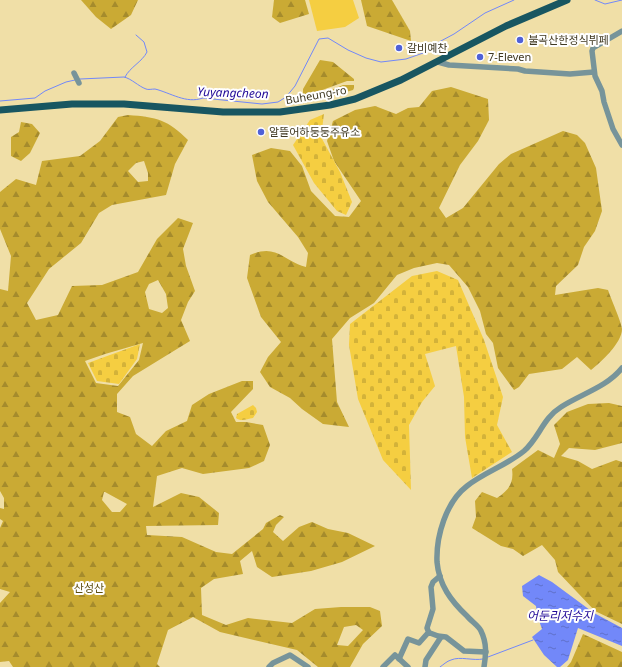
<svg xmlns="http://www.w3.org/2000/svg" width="622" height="667" font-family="'Noto Sans','Noto Sans KR',sans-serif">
<defs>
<pattern id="forest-firs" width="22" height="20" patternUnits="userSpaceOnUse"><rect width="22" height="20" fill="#caaa34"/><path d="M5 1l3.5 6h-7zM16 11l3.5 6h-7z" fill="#a58b2c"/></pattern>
<pattern id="cemetery-stones" width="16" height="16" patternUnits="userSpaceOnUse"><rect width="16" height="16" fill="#f5ce41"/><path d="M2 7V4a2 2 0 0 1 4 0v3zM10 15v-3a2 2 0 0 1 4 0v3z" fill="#d3b239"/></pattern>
<pattern id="water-ripples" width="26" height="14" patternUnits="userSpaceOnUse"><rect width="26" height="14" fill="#7288f9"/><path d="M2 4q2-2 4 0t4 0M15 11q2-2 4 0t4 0" fill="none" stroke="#5f70c9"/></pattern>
</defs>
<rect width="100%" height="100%" fill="#f0dfa7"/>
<g fill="url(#forest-firs)" fill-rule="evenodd">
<path d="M81 0H138L131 15 111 29 96 17Z"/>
<path d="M274 0H305L309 14 280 23 272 17Z"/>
<path d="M361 0H392L410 31 411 41 367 26Z"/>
<path d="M320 60 333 62 354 79V81H347L303 97V89Z"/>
<path d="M343 85H354V88L353 90 329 97 305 101Z"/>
<path d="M451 87 488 99 489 120 478 141 460 165 439 208 446 218 463 208 499 164 511 154 563 131 577 135 585 143 596 168 602 211 595 231 584 247 578 265 556 286 555 295 598 288 608 290C611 299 621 321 622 329 622 343 601 362 591 370L577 357 562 369 529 374 519 387 514 390 498 368 493 343 486 334 480 311 468 287 449 265 437 263 414 268 397 275 374 303 350 318 332 339 337 402 349 427 323 424 302 409 290 398 270 387 260 372 268 357 281 342 261 317 247 278 250 255C277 243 283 261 306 267L308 253 298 237 268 202 257 181 252 155 271 148 290 151 302 166 311 191 335 216 349 217 361 201 334 161 327 141 333 121 355 110 375 106 396 114 408 108 419 107 432 91Z"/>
<path d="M128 115C157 117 168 120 188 140L175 164 166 195 112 205 99 213 81 243 49 269 27 303 36 320 58 315 72 286 102 285 138 272 157 239 178 218 193 223 183 249 186 266 195 291 188 302 181 320 190 341 133 376 117 394V412L130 417 136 434 152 446 166 431 187 421 192 405 209 394 242 381H253V389L231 412 236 422H246L263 425 270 445 264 461 249 468 203 474 182 468 157 476 153 507 181 493 199 497 219 513 218 525 146 526 147 535 182 537 216 552 232 554 263 529 266 523 280 515 284 517 276 525 273 532 283 541 299 527 312 522 328 529 348 533 375 546 342 562 311 571 272 577 257 567 252 551 240 561 243 574 214 579 201 588 202 615 226 625 248 618 292 623 315 609 341 607H370L380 611 382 626 363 644 350 667H318L297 650 220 632 193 617 168 630 157 664 160 667H13L9 661 0 662V603L10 592 0 589V528L3 521 0 519V508L4 509V498L0 491V289L8 291 11 256 0 229V192L16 179 36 185 42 161 80 156 100 141 118 117ZM144 161 148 173V181L138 182 128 171 136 163ZM158 280 166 294 168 308 162 313 149 309 145 292 149 284ZM143 343 139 360 118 386 96 383 85 361 105 354ZM104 492H105L127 504 120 512H112L102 500ZM356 625 363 630 348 646 337 645 344 627Z"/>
<path d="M21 122 32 124 40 133 30 153 21 161 11 156V137L19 132Z"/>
<path d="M609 403 622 406V443L595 450 569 448 561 456 578 461 592 469 616 460 622 462V624L595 611 558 572 555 560 542 545 523 556 513 549 501 546 472 528 476 517 475 501 482 492 497 498C509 490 514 483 512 469L538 450 554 458 560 444 554 425 567 412 588 404Z"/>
<path d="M583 634 622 652V667H567L571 662Z"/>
</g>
<g fill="url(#cemetery-stones)">
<path d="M324 114 321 137 340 172 352 202 346 215 337 211 314 183 293 145 310 120Z"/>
<path d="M437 271 458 280 484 340 503 397 497 425 512 452 472 478 465 437 464 397 456 346 425 354 435 386 422 402 409 425 411 490 383 460 358 399 349 345 350 324 412 276Z"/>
<path d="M140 344 137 359 119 384 97 381 88 363Z"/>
<path d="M253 405 256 408 257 412 253 418C247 419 241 422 236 418L237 414Z"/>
</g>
<path fill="#f5ce41" d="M309 0H353L359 18 345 27 317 31Z"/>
<path fill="url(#water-ripples)" d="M539 575 552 582 594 613 622 628V646L578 628 568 660 560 667H557L544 655 532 637 542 629 537 615 536 606 523 596 522 586Z"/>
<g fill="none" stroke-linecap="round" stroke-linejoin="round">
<g stroke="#7288f9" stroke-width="1">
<path d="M595 0 605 4 622 0"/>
<path d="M125 77C130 67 142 62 147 52L144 42 136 35"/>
<path d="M80 79 124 77C132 79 138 86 146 89 148 90 152 89 155 89 171 93 186 104 203 98L262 104 278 102 286 97 295 86 319 39 328 38 348 50 366 58 381 62 406 59 426 52 439 42 454 34 485 13 514 0"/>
<path d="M0 101 35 98 45 91 66 82 75 80"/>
<path d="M488 657 533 640"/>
<path d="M440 667C443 665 447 661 451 660 460 656 473 661 483 659"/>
</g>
<g stroke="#77949a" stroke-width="5.5">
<path d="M622 31 593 48 592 51 595 76 602 91 604 102 613 129 622 145"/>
<path d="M438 62 449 65 518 69 525 71 570 74 594 72"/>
<path d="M74 73 79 83"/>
<path d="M429 633 427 628 433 609 431 587 433 582 440 576"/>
<path d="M399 659 408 639 419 643 427 634 430 633 438 636 446 637 464 651 486 652"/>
<path d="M269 667 273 663 290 655 308 667"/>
<path d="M383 667 395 655 408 667"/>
<path d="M425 667 426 660 441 637"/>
<path d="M484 667C486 655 487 643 481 631 479 626 471 621 467 616 451 601 439 585 437 562 436 536 446 502 467 486 485 472 507 465 524 451 539 438 543 418 561 407 581 394 607 387 622 368"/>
</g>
<path stroke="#185661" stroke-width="7" d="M0 110 72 104H124L223 112H280L330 105 355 99 401 80 506 26 567 0"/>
</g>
<g fill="#5061d7" stroke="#fff" stroke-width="1.5">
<circle cx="520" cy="40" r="4"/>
<circle cx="399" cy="48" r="4"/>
<circle cx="480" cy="57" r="4"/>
<circle cx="261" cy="132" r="4"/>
</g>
<g text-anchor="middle" stroke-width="4" stroke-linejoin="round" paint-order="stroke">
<g font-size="11" fill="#403922" stroke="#fff" text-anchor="start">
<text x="528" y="44">불곡산한정식뷔페</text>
<text x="407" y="52">갈비예찬</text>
<text x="488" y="61">7-Eleven</text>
<text x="269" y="136">알뜰어하둥둥주유소</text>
</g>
<g font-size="11" fill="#403922" stroke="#fff">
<text transform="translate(316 95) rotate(-10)" y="4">Buheung-ro</text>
</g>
<g font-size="11" fill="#5e4d0f" stroke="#fff">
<text x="89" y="592">산성산</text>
</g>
<g font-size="12" font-style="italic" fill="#200997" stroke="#fff">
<text transform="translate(233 93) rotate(2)" y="4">Yuyangcheon</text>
<text x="560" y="620">어둔리저수지</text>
</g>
</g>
</svg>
